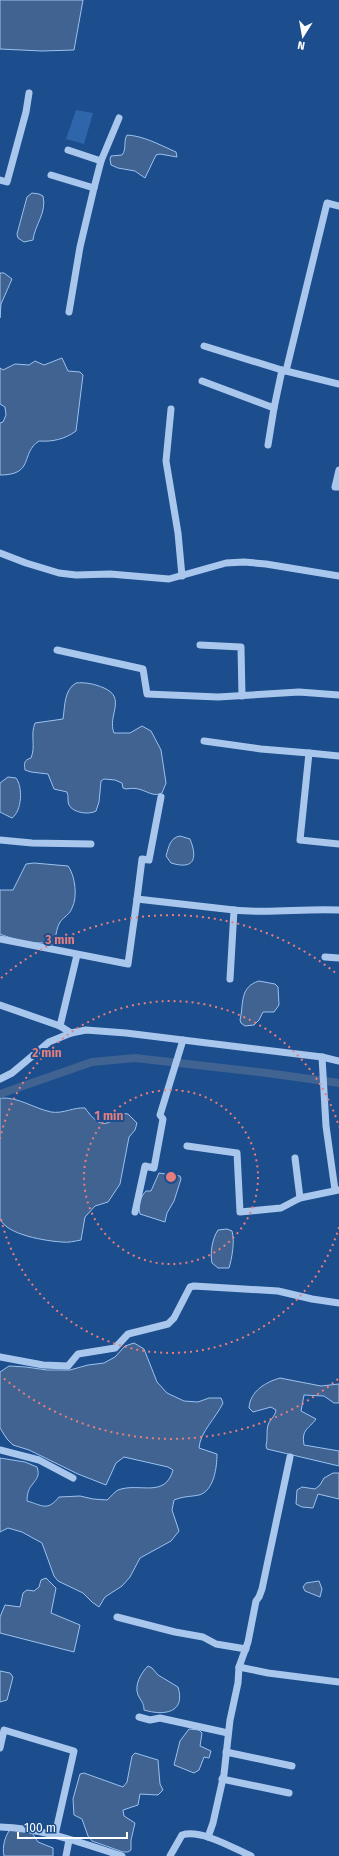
<svg xmlns="http://www.w3.org/2000/svg" width="339" height="1856" font-family="'Fira Sans',sans-serif">
<rect width="100%" height="100%" fill="#1c4d8d"/>
<path fill="#2f66ab" d="M76 110 93 113 84 144 66 139Z"/>
<g fill="#406391" stroke="#9cc2ef">
<path d="M0 0H83L74 50 42 51 0 49Z"/>
<path d="M127 135C144 136 160 145 176 152L177 157 160 154 156 155 145 178 135 171 118 168 111 165 110 159 111 156 122 155C127 149 123 142 127 135Z"/>
<path d="M32 193 39 194 43 196C47 213 35 224 33 240L24 242 18 238 17 234 27 197Z"/>
<path d="M0 273H4L12 279 1 304 0 318Z"/>
<path d="M62 358 68 371 80 372 83 375 76 431C65 439 53 442 39 441 20 453 35 475 0 475V423L3 422 6 415 5 407 0 404V368L3 370 15 364 29 365 35 361 44 365Z"/>
<path d="M76 683C85 682 95 684 104 688 127 698 107 716 114 733H130L142 726 151 731 161 750 166 783 162 793C150 799 144 785 126 789L123 788 122 783 115 780 104 779 101 781 99 802 96 811C89 815 73 813 69 805 67 801 69 797 67 792L54 789 48 774 31 772 25 770C24 763 24 760 31 758 36 746 30 735 35 723L63 719C65 706 64 690 76 683Z"/>
<path d="M8 777 16 778C23 787 22 811 12 818L0 812V783Z"/>
<path d="M180 836 190 839C198 859 194 870 171 863L166 856C169 846 170 838 180 836Z"/>
<path d="M34 863 68 866C75 875 78 897 72 908 70 914 64 917 60 922 57 927 56 934 55 940 40 947 15 940 0 934V890H13L26 864Z"/>
<path d="M259 981 275 984 278 987 279 1005 274 1012H263L259 1020 254 1025 245 1026 241 1023 240 1020C244 1004 239 987 259 981Z"/>
<path d="M0 1098C19 1097 33 1108 51 1112 64 1114 73 1107 85 1108 95 1122 106 1132 118 1113L128 1114 137 1123 135 1130 129 1137 120 1184 108 1202 95 1206 85 1217 81 1240C75 1241 68 1243 62 1242 46 1241 7 1235 0 1219Z"/>
<path d="M159 1173 180 1176 181 1179 174 1201 167 1213 165 1222 140 1214C138 1206 140 1197 146 1191H151Z"/>
<path d="M227 1229 232 1231C235 1241 232 1258 229 1268H218L212 1263C210 1253 212 1239 218 1230Z"/>
<path d="M134 1343 144 1349 157 1382 167 1393 184 1401 198 1402 209 1398H221L223 1403C216 1418 200 1432 199 1448L217 1454C217 1467 214 1491 199 1495 189 1497 184 1496 174 1500L172 1510 179 1531 171 1541 140 1558 130 1577 122 1586 105 1597 99 1607 92 1602 83 1593 58 1581 54 1576 42 1543 22 1532 8 1528 0 1532V1458L25 1462 37 1467C40 1476 37 1478 32 1485 28 1489 27 1496 27 1501 42 1505 47 1512 59 1497L80 1496 93 1499 107 1500C111 1497 114 1492 118 1490 139 1482 165 1499 173 1470L168 1467 124 1457 116 1463 106 1485 78 1474 29 1450 13 1445 7 1439 0 1428V1372L9 1366 26 1367 47 1370H70L88 1365 104 1363 115 1357 125 1346Z"/>
<path d="M280 1378 321 1386 339 1384V1403H334L324 1396 304 1395 301 1411 316 1419C309 1429 301 1429 304 1445L339 1451V1466L267 1449 266 1446C268 1439 266 1431 268 1425 270 1419 275 1417 276 1410L271 1407 253 1412 249 1408C250 1391 266 1382 280 1378Z"/>
<path d="M333 1473H339V1499L318 1494 313 1508 302 1507 296 1504 297 1490 302 1487 315 1489 320 1485 324 1478Z"/>
<path d="M46 1578 56 1588 51 1613 80 1625 74 1652 0 1633V1617L5 1605 20 1607 23 1593 27 1590 34 1591 39 1587 41 1580Z"/>
<path d="M319 1581 322 1589 320 1597 305 1591 303 1587 306 1583Z"/>
<path d="M148 1666 152 1668 158 1675 178 1687C186 1713 164 1716 144 1710 144 1703 141 1701 138 1695 134 1685 141 1673 148 1666Z"/>
<path d="M0 1671 10 1673 13 1677 7 1700 0 1702Z"/>
<path d="M189 1729 199 1730 202 1733 200 1746 211 1751 209 1758 204 1757 199 1770 194 1773 174 1765 180 1741Z"/>
<path d="M135 1753 158 1760 160 1784 163 1790 158 1795 140 1794 138 1805 123 1810 124 1816 135 1823 131 1840V1850L128 1852H123L92 1841 88 1836 82 1819 74 1815 73 1799 80 1774 84 1773 123 1787 127 1782 132 1756Z"/>
<path d="M11 1828 32 1833 38 1842 53 1848V1856H4C2 1846 5 1836 11 1828Z"/>
</g>
<g fill="none" stroke-linecap="round" stroke-linejoin="round">
<path stroke="#406391" stroke-width="8" d="M0 1094 92 1062 135 1058 267 1073 339 1083"/>
<g stroke="#a9c7ed" stroke-width="7">
<path d="M68 150 101 161"/>
<path d="M51 175 94 188"/>
<path d="M0 180 7 182 26 112 29 93"/>
<path d="M339 206 327 203 286 371 339 384"/>
<path d="M69 312 80 247 94 188 101 161 119 118"/>
<path d="M204 346 285 371"/>
<path d="M202 381 274 408 282 370"/>
<path d="M171 409 166 461 178 533 182 576"/>
<path d="M268 445 274 408"/>
<path d="M339 470 335 487H339"/>
<path d="M0 553 26 563 59 573 76 575 110 574 169 579 226 563 244 562 266 564 339 576"/>
<path d="M200 645 241 647 242 696"/>
<path d="M57 650 143 669 147 694 218 697 299 692 339 695"/>
<path d="M204 741 261 749 309 753"/>
<path d="M339 756 309 753 300 840 339 844"/>
<path d="M0 840 32 843 91 844"/>
<path d="M137 899 142 859 149 860 161 797"/>
<path d="M0 939 128 964 137 899 234 910"/>
<path d="M325 957 339 958"/>
<path d="M230 979 234 910C269 914 304 908 339 910"/>
<path d="M0 1005 60 1026 71 1033"/>
<path d="M60 1026 77 955"/>
<path d="M322 1057 326 1126 335 1190"/>
<path d="M0 1079 12 1073 49 1042 71 1033 86 1030 126 1033 322 1057 339 1061"/>
<path d="M187 1146 237 1153 240 1212 281 1208 300 1198 339 1190"/>
<path d="M295 1158 300 1198"/>
<path d="M135 1212 145 1166 154 1168 163 1119 160 1115 183 1040"/>
<path d="M0 1357 43 1365 68 1366 78 1354 115 1348 128 1334 168 1324 174 1318 190 1287 194 1286 278 1291 312 1299 339 1303"/>
<path d="M0 1450 39 1460 73 1478"/>
<path d="M117 1617 175 1632 203 1637 216 1644 246 1649"/>
<path d="M239 1667 268 1673 339 1682"/>
<path d="M139 1717 150 1720 160 1718 228 1733"/>
<path d="M0 1748 4 1730 74 1751 55 1835"/>
<path d="M226 1752 292 1766"/>
<path d="M222 1779 289 1793"/>
<path d="M0 1827C42 1828 82 1843 122 1856"/>
<path d="M208 1837 213 1823 224 1774 230 1720 238 1683 239 1667 248 1642 256 1601 259 1597 262 1589 290 1457"/>
<path d="M66 1856 69 1840"/>
<path d="M170 1856 182 1835C201 1829 233 1848 251 1856"/>
</g>
</g>
<g fill="none" stroke="#e67e7e" stroke-width="2" stroke-dasharray="2 4">
<circle cx="171" cy="1177" r="87"/>
<path d="M339 1227A175 175 0 0 1 0 1215M0 1139A175 175 0 0 1 339 1127"/>
<path d="M338 1379A262 262 0 0 1 1 1376M1 978A262 262 0 0 1 338 975"/>
</g>
<circle cx="171" cy="1177" r="6" fill="#e67e7e" stroke="#1c4d8d" stroke-width="2"/>
<g font-size="12" text-anchor="middle" font-weight="bold" fill="#e67e7e" stroke="#1c4d8d" stroke-width="4" stroke-linejoin="round" paint-order="stroke">
<text x="60" y="944">3 min</text>
<text x="47" y="1057">2 min</text>
<text x="109" y="1120">1 min</text>
</g>
<g transform="translate(303 36) rotate(191)" stroke="#1c4d8d" stroke-width="3" paint-order="stroke">
<path d="M0-3L7 15L0 10L-7 15Z" fill="#ffffff"/>
<text y="-6" font-size="11" font-weight="bold" text-anchor="middle" fill="#ffffff">N</text>
</g>
<path d="M18 1832v6h109v-6" fill="none" stroke="#ffffff" stroke-width="2"/>
<text x="24" y="1832" font-size="12" fill="#ffffff" stroke="#1c4d8d" stroke-width="3" paint-order="stroke">100 m</text>
</svg>
